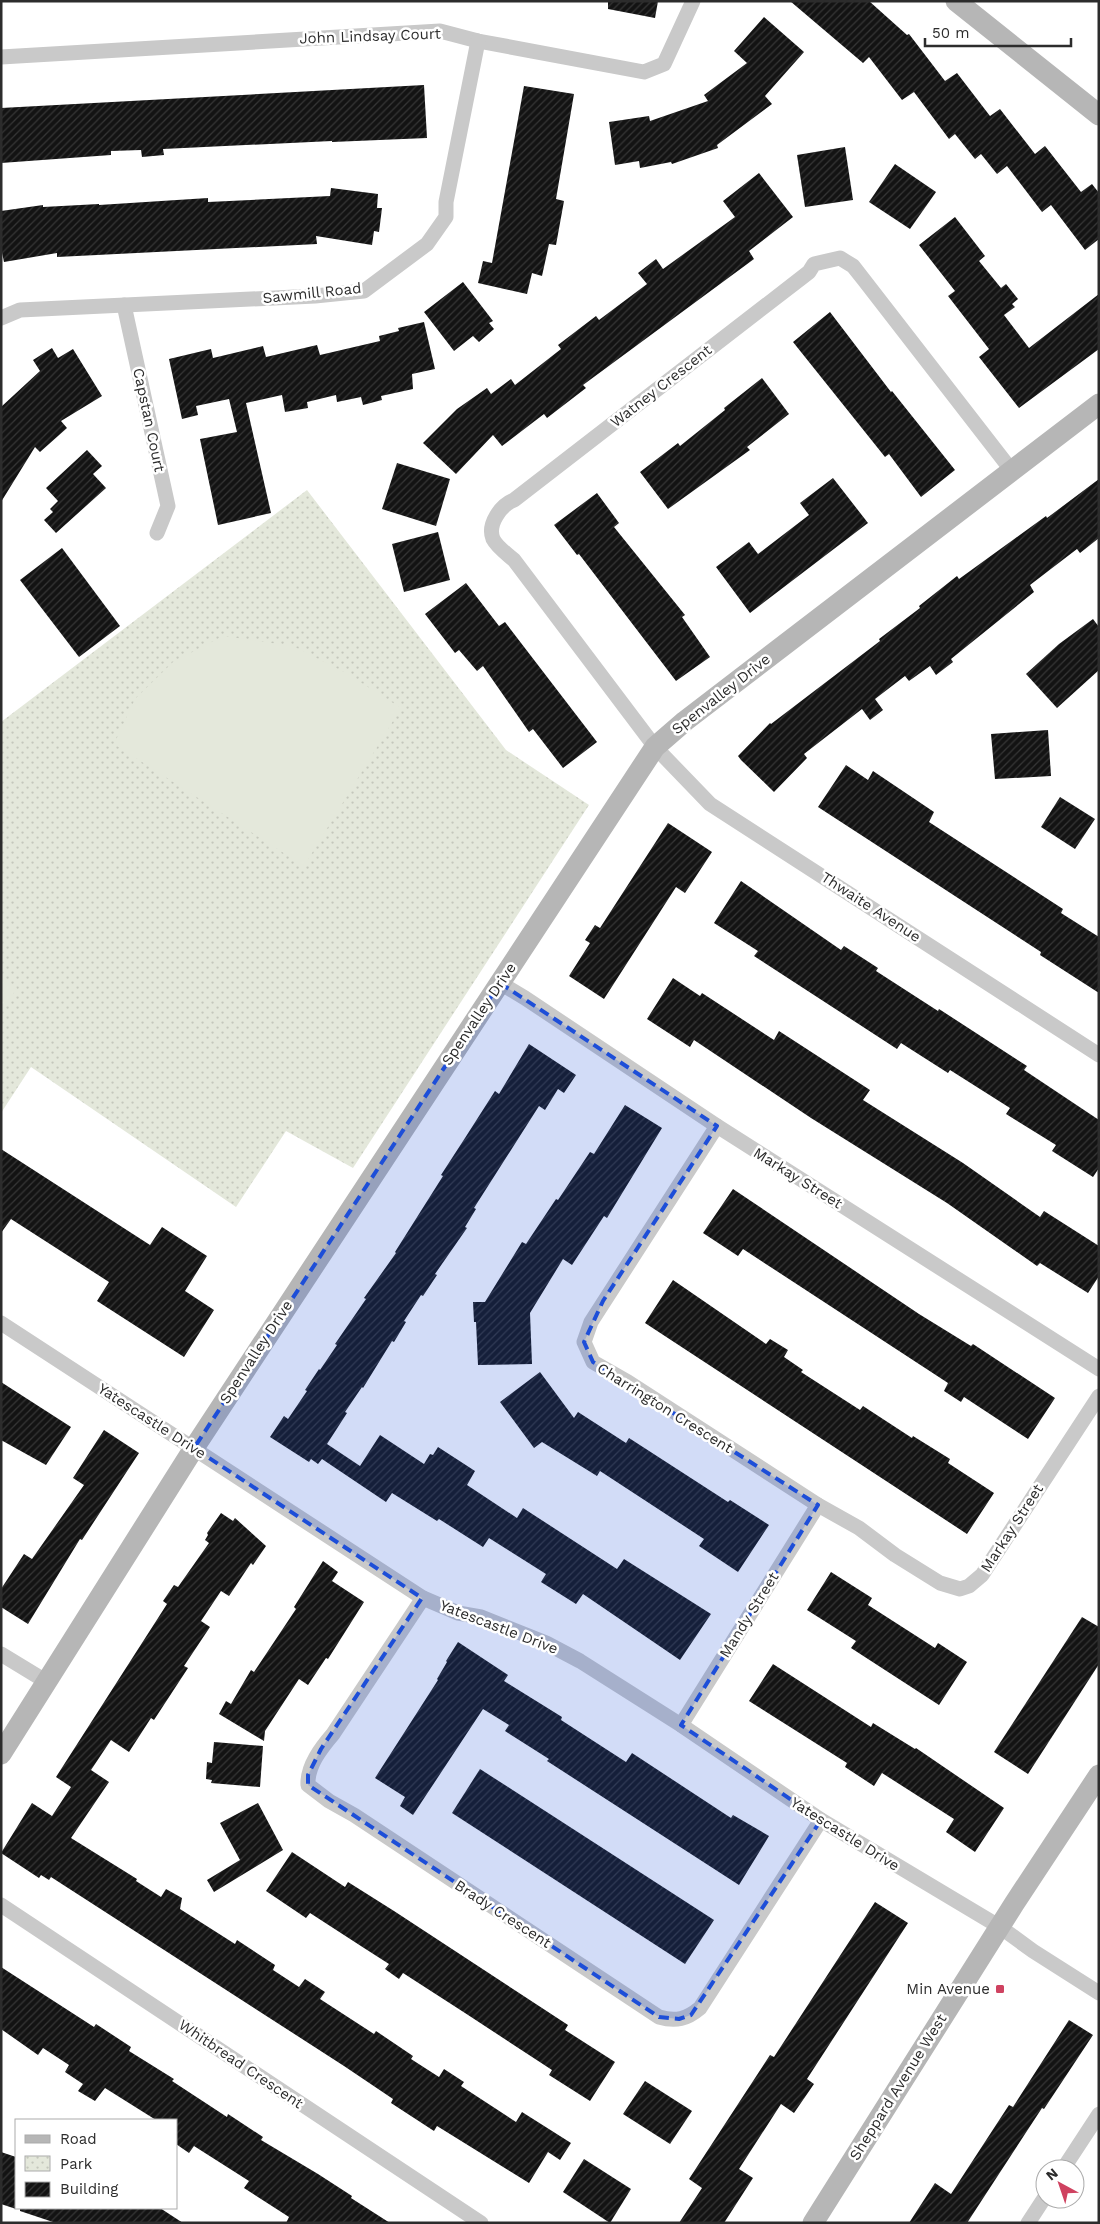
<svg xmlns="http://www.w3.org/2000/svg" width="1100" height="2224" font-family="'Work Sans',sans-serif">
<defs>
<pattern id="park-dots" width="8" height="8" patternUnits="userSpaceOnUse" patternTransform="scale(1.25)"><rect width="8" height="8" fill="#e4e8db"/><path d="M2 2h.1M6 6h.1" fill="none" stroke="#c4c7bc" stroke-width="1.8" stroke-linecap="round"/></pattern>
<pattern id="building-hatch" width="6" height="6" patternUnits="userSpaceOnUse" patternTransform="scale(1.25)"><rect width="6" height="6" fill="#131313"/><path d="M-1 1l2-2M0 6l6-6M5 7l2-2" fill="none" stroke="#363636"/></pattern>
</defs>
<rect width="100%" height="100%" fill="#fff"/>
<path fill="url(#park-dots)" d="M307 490 506 750 589 805 353 1168 286 1131 236 1207 31 1067 1 1113V722Z"/>
<g fill="#e4e8db">
<path d="M223 636 293 646 346 673 401 708 304 866 114 744 135 699 173 662Z"/>
<path d="M1 978 17 988 1 1012Z"/>
</g>
<g fill="url(#building-hatch)">
<path d="M608 1H658L655 18 608 9Z"/>
<path d="M790 1H869L907 35 909 34 945 81 957 73 990 116 1000 109 1035 154 1045 146 1081 192 1092 184 1099 193V239L1085 250 1051 205 1042 212 1007 166 997 174 981 154 975 159 955 134 949 139 914 92 902 100 869 57 863 63Z"/>
<path d="M764 17 804 52 765 96 772 104 717 145 718 148 672 164 671 162 640 168 639 161 615 165 609 122 649 116 650 121 708 101 704 95 747 63 734 51Z"/>
<path d="M424 85 427 138 332 142V141L163 149 164 155 142 157 141 150 111 151V155L1 163V108Z"/>
<path d="M524 86 574 94 556 199 564 201 556 245 549 244 542 276 532 273 527 294 478 283 483 261 492 263Z"/>
<path d="M845 147 853 200 805 207 797 155Z"/>
<path d="M895 164 936 192 910 229 869 202Z"/>
<path d="M759 173 793 217 749 251 754 259 583 385 586 388 547 418 544 414 502 446 493 435 456 474 423 443 457 409 487 388 491 394 511 379 515 385 561 349 558 345 596 316 599 320 647 284 638 273 656 259 663 269 735 217 723 201Z"/>
<path d="M331 188 378 194 377 208H382L379 232 374 231 372 245 316 236 317 244 57 257V253L4 262 1 248V211L43 205V207L99 204V205L208 198V202L330 196Z"/>
<path d="M955 217 985 256 979 261 1001 288 1006 284 1018 299 1012 304 1015 307 1004 315 1029 348 1099 294V349L1019 408 979 357 989 349 948 296 955 291 919 245Z"/>
<path d="M463 282 493 321 489 323 494 329 479 342 473 336 454 351 424 312Z"/>
<path d="M830 312 891 392 892 391 955 470 921 497 889 454 885 457 793 342Z"/>
<path d="M424 322 435 369 412 374 413 389 381 396 382 400 363 405 361 397 337 402 336 395 307 402 308 408 285 412 282 395 246 403 271 513 218 525 200 439 237 432 229 399 196 406 198 415 182 419 169 359 211 349 213 358 263 346 266 357 317 345 320 355 380 341 379 336 399 331 398 328Z"/>
<path d="M52 348 58 358 73 349 102 396 61 421 67 428 40 452 35 447 1 502V407L40 371 33 360Z"/>
<path d="M762 378 789 414 747 447 750 450 668 509 640 472 678 443 680 446 725 410 724 408Z"/>
<path d="M87 450 102 466 93 474 106 488 56 533 44 520 53 512 50 509 58 501 46 488Z"/>
<path d="M397 463 450 479 436 526 382 509Z"/>
<path d="M833 478 868 523 750 613 716 567 749 542 758 554 809 515 800 503Z"/>
<path d="M1099 479V538L1080 553 1077 549 1030 585 1034 592 951 659 953 662 936 675 930 666 909 681 905 676 875 699 883 710 870 720 862 709 804 754 807 758 774 792 741 760 738 756 770 723 771 724 880 641 879 639 920 608 919 606 957 576 959 579 1046 516 1047 518Z"/>
<path d="M597 493 619 523 614 527 685 615 682 617 710 657 676 681 579 554 577 555 554 525Z"/>
<path d="M438 532 450 580 404 592 392 544Z"/>
<path d="M62 548 120 626 79 657 20 580Z"/>
<path d="M466 583 499 626 505 622 597 742 563 768 533 729 529 732 483 666 477 671 459 650 455 653 425 614Z"/>
<path d="M1093 619 1099 627V670L1057 708 1026 674 1059 644Z"/>
<path d="M1048 730 1051 776 995 779 991 734Z"/>
<path d="M846 765 868 780 873 771 934 812 929 822 1063 909 1061 913 1099 937V993L1040 955 1041 952 818 807Z"/>
<path d="M1060 797 1095 819 1075 849 1041 827Z"/>
<path d="M668 823 712 852 685 893 676 887 604 999 569 976 590 943 585 940 595 925 600 928Z"/>
<path d="M741 881 841 950 844 946 878 968 876 971 938 1011 939 1009 1027 1066 1024 1070 1099 1120V1168L1093 1177 1052 1151 1056 1145 1006 1114 1010 1108 950 1070 948 1073 901 1043 897 1049 754 956 758 951 714 923Z"/>
<path d="M673 978 700 996 702 993 774 1040 779 1031 870 1090 863 1100 963 1163 1040 1217 1044 1211 1099 1246V1276L1088 1293 1040 1263 1037 1266 947 1203 811 1118 694 1040 690 1047 647 1019Z"/>
<path d="M529 1044 576 1075 564 1093 558 1089 545 1110 539 1106 474 1208 476 1209 465 1227 467 1228 435 1274 437 1275 423 1296 421 1295 404 1321 406 1322 394 1342 392 1341 363 1388 362 1387 345 1412 347 1413 327 1444 360 1466 380 1435 424 1464 430 1454 433 1455 438 1447 475 1471 467 1485 517 1518 523 1508 617 1569 624 1559 711 1614 680 1660 583 1594 576 1604 541 1582 546 1574 489 1538 483 1547 439 1519 437 1521 392 1493 386 1502 322 1459 318 1464 311 1459 309 1462 270 1437 284 1416 288 1419 307 1391 305 1390 319 1369 320 1370 337 1345 335 1344 366 1299 364 1298 396 1253 395 1252 443 1176 441 1175 465 1138 495 1091 499 1094Z"/>
<path d="M625 1105 662 1128 607 1218 604 1216 572 1265 563 1259 530 1313 532 1364 478 1365 476 1322H474L473 1302H485L522 1242 526 1244 556 1199 558 1200 590 1152 594 1154Z"/>
<path d="M1 1149 150 1245 162 1227 207 1256 185 1291 214 1310 184 1357 97 1301 109 1282 11 1219 1 1233Z"/>
<path d="M733 1189 919 1314 971 1346 973 1344 1055 1398 1028 1439 964 1397 961 1402 944 1391 948 1383 743 1249 738 1256 703 1233Z"/>
<path d="M673 1280 766 1344 770 1339 788 1350 784 1357 803 1370 801 1372 860 1410 863 1406 912 1438 913 1436 950 1459 948 1463 994 1493 967 1534 645 1323Z"/>
<path d="M540 1372 574 1418 578 1412 626 1443 629 1438 728 1502 730 1500 769 1525 738 1572 699 1546 704 1539 600 1471 597 1476 542 1442 534 1448 500 1402Z"/>
<path d="M1 1382 71 1427 46 1465 1 1440Z"/>
<path d="M104 1430 139 1453 82 1540 80 1539 28 1624 1 1607V1589L24 1554 32 1559 84 1485 73 1478Z"/>
<path d="M221 1513 233 1521 235 1518 266 1546 253 1565 251 1563 229 1596 221 1591 201 1621 210 1627 184 1666 188 1668 154 1720 151 1718 129 1752 111 1740 91 1770 109 1782 71 1838 137 1879 136 1881 161 1897 166 1889 182 1898 180 1909 235 1944 237 1940 275 1965 273 1970 299 1987 305 1979 325 1992 320 1999 374 2034 376 2031 413 2056 411 2059 439 2077 444 2069 464 2082 461 2086 516 2122 522 2112 571 2143 560 2160 548 2152 529 2183 437 2126 434 2131 391 2103 393 2099 344 2066 51 1877 49 1880 41 1875 39 1878 1 1853 32 1803 52 1816 71 1787 56 1777 167 1604 163 1601 174 1585 178 1587 209 1543 205 1540 208 1535 207 1533Z"/>
<path d="M323 1561 338 1572 332 1581 364 1602 328 1659 326 1658 308 1685 299 1679 265 1731 264 1741 219 1714 226 1701 231 1704 251 1670 254 1672 296 1609 294 1607Z"/>
<path d="M831 1572 872 1598 868 1605 935 1648 938 1643 967 1662 939 1705 851 1648 856 1641 807 1610Z"/>
<path d="M1082 1617 1099 1627V1664L1028 1774 994 1752Z"/>
<path d="M458 1642 508 1675 504 1681 562 1717 561 1720 626 1762 632 1753 731 1818 733 1815 769 1836 739 1885 547 1761 549 1759 505 1731 509 1725 483 1709 413 1815 400 1806 405 1797 375 1778 438 1680 437 1679 447 1662 446 1661Z"/>
<path d="M773 1664 871 1727 873 1723 915 1749 916 1748 1004 1808 975 1852 946 1832 954 1819 882 1773 874 1786 845 1767 847 1763 749 1701Z"/>
<path d="M214 1742 263 1746 260 1787 211 1783 212 1780 206 1779 207 1762 212 1763Z"/>
<path d="M480 1769 714 1920 685 1964 452 1813Z"/>
<path d="M258 1803 283 1850 214 1892 207 1880 240 1860 220 1823Z"/>
<path d="M292 1852 345 1887 348 1882 394 1911 568 2025 565 2030 615 2062 590 2101 549 2075 552 2070 465 2013 403 1973 399 1979 385 1969 389 1964 364 1948 310 1913 306 1918 266 1891Z"/>
<path d="M875 1902 908 1923 807 2079 814 2084 794 2113 781 2104 739 2169 753 2178 724 2223H679L702 2188 689 2179 770 2055 774 2057Z"/>
<path d="M1 1967 94 2027 96 2024 131 2047 129 2051 174 2079 172 2081 227 2117 228 2114 263 2137 261 2140 318 2174 352 2196 351 2198 390 2223H286L289 2217 244 2188 249 2181 194 2146 189 2153 176 2144V2120H156L105 2088 95 2101 78 2091 83 2084 65 2072 69 2065 43 2048 38 2055 1 2029Z"/>
<path d="M1069 2020 1093 2035 1044 2109 1042 2108 967 2223H909L935 2183 951 2194 1009 2105 1013 2107Z"/>
<path d="M645 2081 692 2111 670 2144 623 2114Z"/>
<path d="M1 2152 16 2157V2209L1 2204Z"/>
<path d="M584 2159 631 2189 610 2223 563 2192Z"/>
<path d="M20 2208H160L183 2223H56L20 2211Z"/>
</g>
<g fill="none" stroke-linecap="round" stroke-linejoin="round">
<g stroke="#c9c9c9" stroke-width="15">
<path d="M1 57 440 31 478 41 644 72 664 64 693 1"/>
<path d="M124 305 168 506 157 533"/>
<path d="M1 318 20 310 315 296 364 291 427 244 446 217V202L478 41"/>
<path d="M1012 471 864 280 853 266 840 258 814 264 809 272 800 279 514 500C501 505 487 524 493 539 497 547 507 554 514 560L655 747 710 804 1099 1055"/>
<path d="M500 983 525 998 717 1126 1099 1369"/>
<path d="M717 1126 591 1322 584 1342 593 1362 628 1382 818 1505 859 1528 895 1555 940 1583 960 1589 969 1586 982 1575 1099 1396"/>
<path d="M1 1323 423 1598 458 1613 481 1617 546 1643 580 1661 681 1725 821 1820 1000 1927 1033 1951 1099 1993"/>
<path d="M423 1598 333 1734C321 1748 307 1766 308 1785L329 1801 354 1815 659 2017C676 2022 687 2019 700 2008L821 1820"/>
<path d="M1 1654 47 1682"/>
<path d="M681 1725 818 1505"/>
<path d="M1 1905 481 2223"/>
<path d="M1063 2169 1099 2114"/>
<path d="M1028 2223 1045 2197"/>
</g>
<g stroke="#b6b6b6" stroke-width="21">
<path d="M956 1 1099 115"/>
<path d="M1 1754 194 1448 655 747 685 721 1099 404"/>
<path d="M813 2223 1014 1904 1099 1775"/>
</g>
</g>
<path fill="#1d4ed8" fill-opacity="0.2" stroke="#1d4ed8" stroke-width="4" stroke-dasharray="10 6" stroke-linejoin="round" d="M500 983 717 1126 603 1301 584 1342 593 1362 818 1505 681 1725 821 1820 691 2015 679 2019 659 2017 308 1785V1775L321 1749 422 1598 194 1448Z"/>
<rect fill="#cf4260" stroke="#fff" stroke-width="2" x="995" y="1984" width="10" height="10" rx="2.5"/>
<g text-anchor="middle" stroke-width="5" stroke-linejoin="round" paint-order="stroke">
<g font-size="15" fill="#2c2c2c" stroke="#fff">
<text transform="translate(370 36) rotate(-2)" y="5">John Lindsay Court</text>
<text transform="translate(312 293) rotate(-6)" y="5">Sawmill Road</text>
<text transform="translate(661 386) rotate(-38)" y="5">Watney Crescent</text>
<text transform="translate(149 420) rotate(78)" y="5">Capstan Court</text>
<text transform="translate(721 694) rotate(-38)" y="5">Spenvalley Drive</text>
<text transform="translate(871 907) rotate(33)" y="5">Thwaite Avenue</text>
<text transform="translate(479 1014) rotate(-56)" y="5">Spenvalley Drive</text>
<text transform="translate(798 1178) rotate(32)" y="5">Markay Street</text>
<text transform="translate(256 1352) rotate(-57)" y="5">Spenvalley Drive</text>
<text transform="translate(665 1408) rotate(32)" y="5">Charrington Crescent</text>
<text transform="translate(152 1421) rotate(33)" y="5">Yatescastle Drive</text>
<text transform="translate(1012 1528) rotate(-57)" y="5">Markay Street</text>
<text transform="translate(749 1615) rotate(-58)" y="5">Mandy Street</text>
<text transform="translate(499 1627) rotate(21)" y="5">Yatescastle Drive</text>
<text transform="translate(845 1834) rotate(32)" y="5">Yatescastle Drive</text>
<text transform="translate(503 1914) rotate(33)" y="5">Brady Crescent</text>
<text transform="translate(241 2064) rotate(34)" y="5">Whitbread Crescent</text>
<text transform="translate(898 2087) rotate(-58)" y="5">Sheppard Avenue West</text>
</g>
<g font-size="15" fill="#2c2c2c" stroke="#fff" text-anchor="end">
<text x="990" y="1994">Min Avenue</text>
</g>
</g>
<rect width="1100" height="2224" fill="none" stroke="#2c2c2c" stroke-width="5"/>
<rect x="15" y="2119" width="162" height="90" fill="#ffffff" stroke="#ababab"/>
<rect x="25" y="2135" width="25" height="8" fill="#b6b6b6" stroke="#ababab"/>
<text x="60" y="2144" font-size="15" fill="#2c2c2c">Road</text>
<rect x="25" y="2156" width="25" height="15" fill="url(#park-dots)" stroke="#ababab"/>
<text x="60" y="2169" font-size="15" fill="#2c2c2c">Park</text>
<rect x="25" y="2182" width="25" height="15" fill="url(#building-hatch)" stroke="#ababab"/>
<text x="60" y="2194" font-size="15" fill="#2c2c2c">Building</text>
<g transform="translate(1060 2184) rotate(320)"><circle r="24" fill="#ffffff" stroke="#ababab"/>
<path d="M0-4L9 19L0 12L-9 19Z" fill="#cf4260"/>
<text y="-8" font-size="14" font-weight="bold" text-anchor="middle" fill="#2c2c2c">N</text>
</g>
<path d="M925 38v8h146v-8" fill="none" stroke="#2c2c2c" stroke-width="2.5"/>
<text x="932" y="38" font-size="15" fill="#2c2c2c" stroke="#ffffff" stroke-width="4" paint-order="stroke">50 m</text>
</svg>
